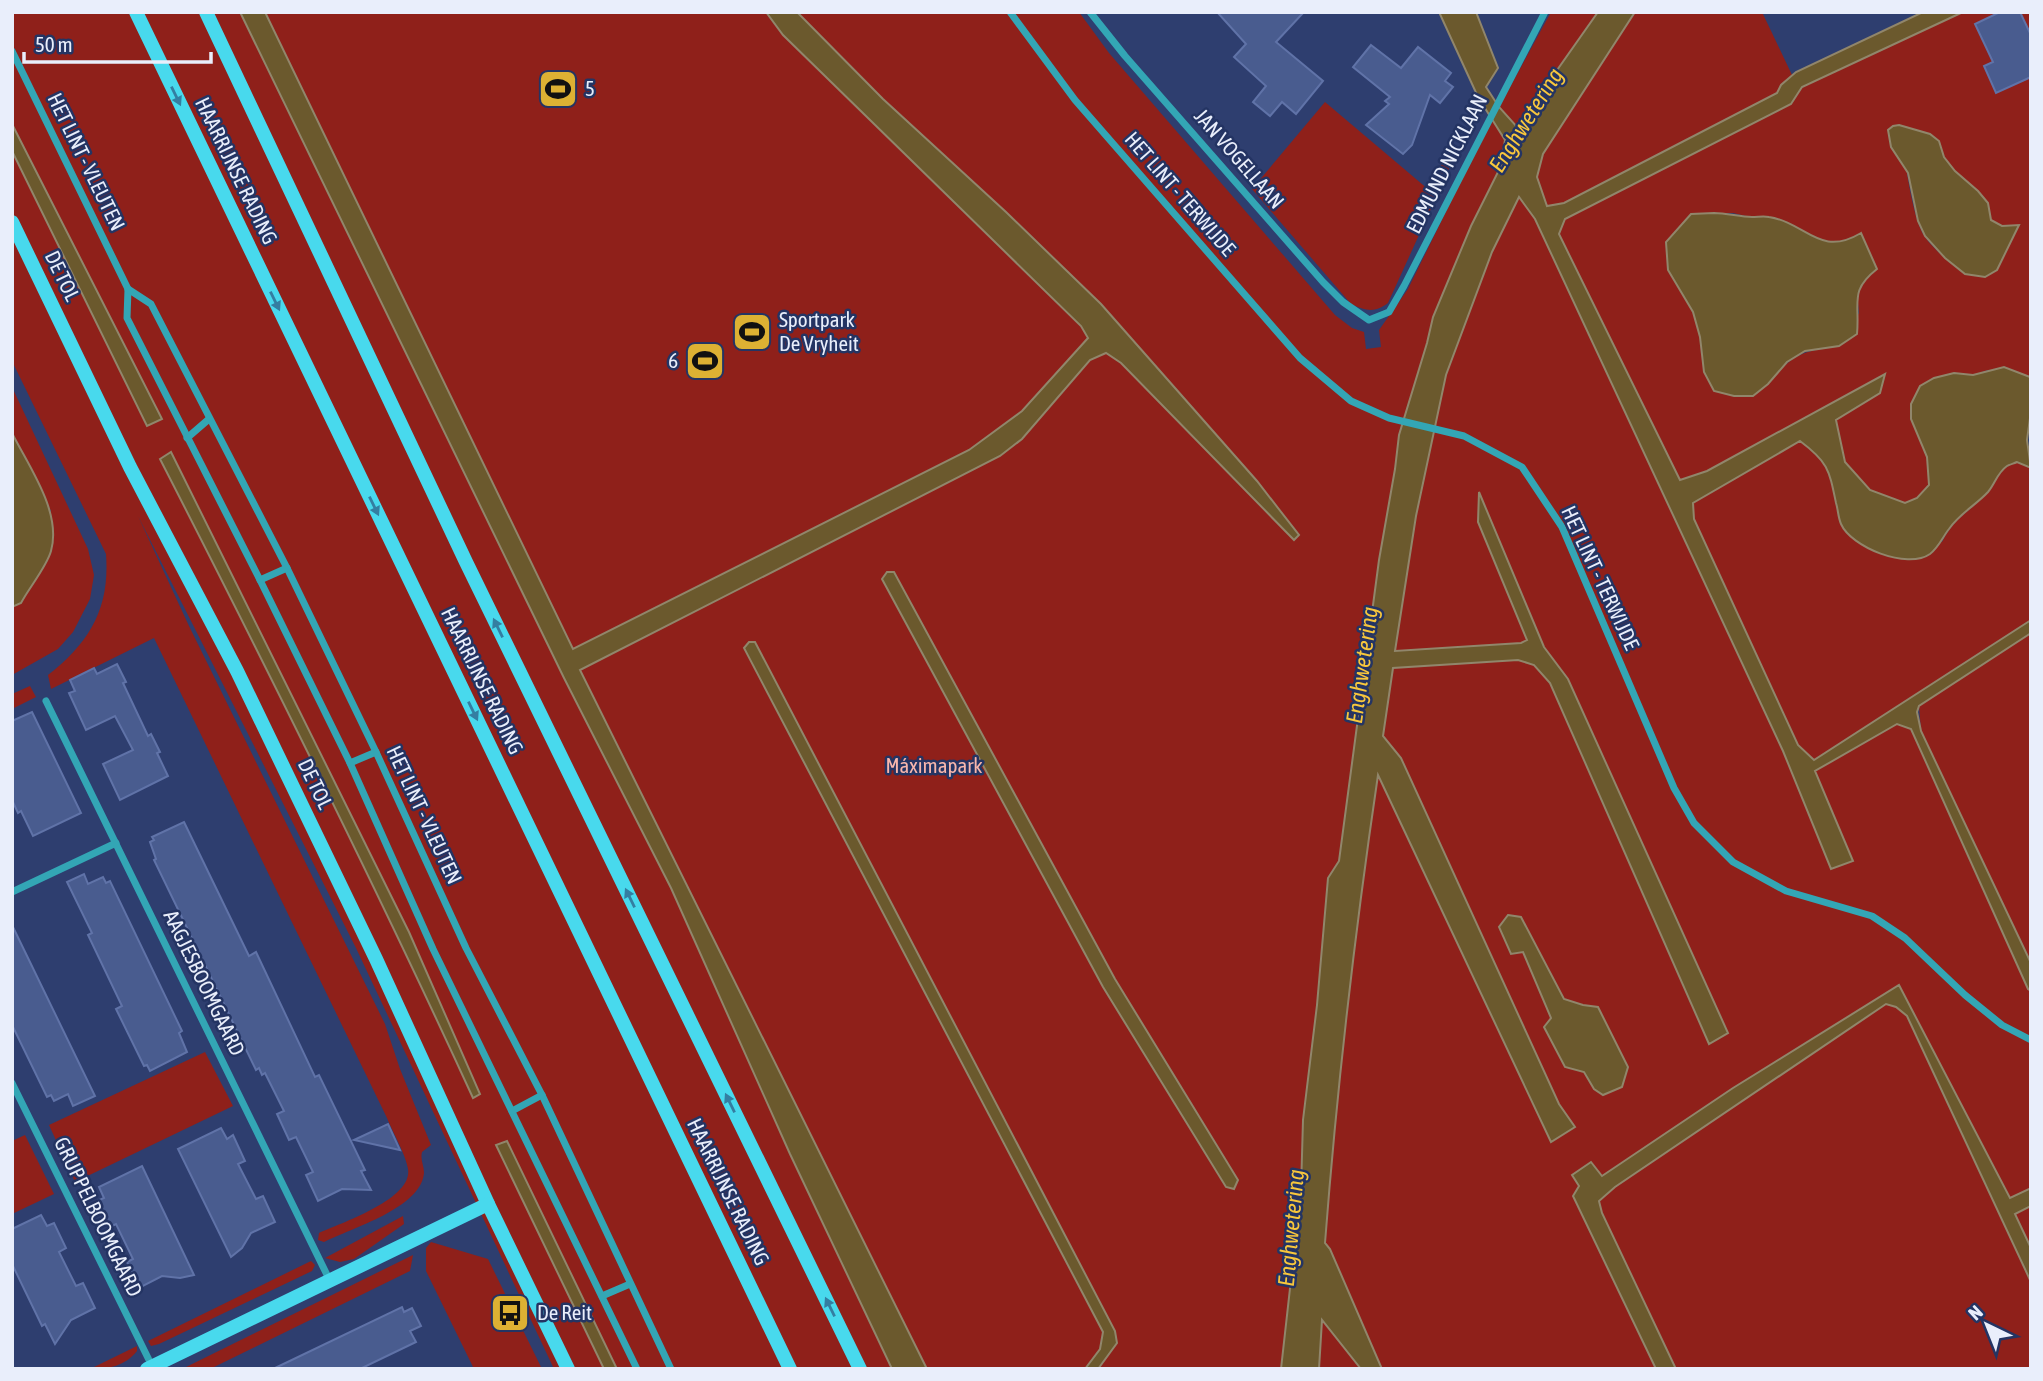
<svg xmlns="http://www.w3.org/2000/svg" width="2043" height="1381" font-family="'Asap Condensed',sans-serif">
<rect width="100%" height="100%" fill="#2e3e6f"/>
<g fill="#8f201a" fill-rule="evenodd">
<path d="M12 12H1079L1109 53 1335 315 1352 328 1364 332 1366 349 1381 347 1379 330 1408 289 1492 118 1505 140 1537 177 1543 154 1635 12H1762L1792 75 1781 85 1778 93 1564 203 1548 206 1565 219 1790 104 1802 87 1963 12H2031V381L1988 370 1973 375 1954 373 1911 419 1927 457 1929 485 1917 498 1904 503 1869 490 1845 462 1836 419 1880 393 1788 428 1707 471 1680 480 1672 465 1671 493 1806 769 1896 718 1911 729 2028 989 2031 991V1369H554L356 948 138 516 189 626 385 1024 400 1069 431 1145 422 1152C420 1160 424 1165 424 1173 421 1208 352 1228 324 1242L318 1240 319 1233C341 1223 413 1199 408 1169 406 1155 393 1133 387 1118L154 638 51 689 48 675C90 642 110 608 106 554L12 361ZM1900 125 1930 134 1939 141 1944 157 1955 171 1978 191 1988 203 1991 220 2002 226H2018L2003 257 1965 274C1951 263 1935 251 1925 237 1911 217 1904 151 1900 125ZM1733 213 1750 217H1768L1827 243 1849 240 1864 279 1857 293 1859 313 1839 346C1800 352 1794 353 1768 384L1704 372 1700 337 1693 312 1668 270 1666 242 1691 214Z"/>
<path d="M1551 12H1598L1517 127 1499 107Z"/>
<path d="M1325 102 1429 190 1451 146 1454 150 1455 156 1388 303C1375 313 1366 311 1351 304L1252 189Z"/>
<path d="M12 387 88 549 94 575 90 599 73 632 58 649 12 675V607C38 594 44 538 51 511L12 433Z"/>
<path d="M1800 441 1820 455 1829 472 1842 526 1942 542C1956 514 1973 511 1989 490 1996 481 1999 471 2009 465 2017 461 2023 464 2031 465V620L1814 760 1798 745 1694 519 1692 503Z"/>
<path d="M2031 633V963L1921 731 1919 706Z"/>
<path d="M30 686 36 697 12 709V694Z"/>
<path d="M205 1052 233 1106 75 1182 49 1125Z"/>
<path d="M25 1135 54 1194 12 1214V1141Z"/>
<path d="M403 1216 404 1224 354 1259 340 1262 325 1258Z"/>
<path d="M431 1242 488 1259 542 1369H474L426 1271V1248Z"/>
<path d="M413 1255 410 1271 210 1369H182Z"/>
<path d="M311 1261 315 1265 312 1271 159 1344 151 1346 148 1341Z"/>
<path d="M137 1346V1351C125 1366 109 1369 90 1369Z"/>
</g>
<g fill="#6b592d" stroke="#91866b" stroke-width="2">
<path d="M240 12H265L573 649 969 450 1022 411 1088 338 1081 326 783 35 766 12H797L883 99 1006 212 1101 304 1257 481 1299 535 1294 540 1121 363 1106 353 1090 360 1022 439 1000 456 580 670 927 1369H892L790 1154 671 888 564 678Z"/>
<path d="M1439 12H1476L1498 68 1486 87 1499 107 1517 127 1598 12H1635L1543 154 1537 177 1547 206 1564 203 1777 93 1781 85 1796 72 1923 12H1963L1802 87 1791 104 1565 219 1559 234 1680 480 1707 471 1885 374 1880 393 1836 420 1845 462 1870 490 1905 503 1917 498 1929 485 1927 457 1911 419V404L1920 386 1934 378 1954 373 1973 375 2004 367 2030 377 2031 411 2027 440 2031 468 2017 462C2015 463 2008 465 2007 466 1997 473 1995 484 1988 492 1976 505 1959 514 1949 529 1942 538 1939 547 1930 554 1907 570 1851 547 1841 524 1838 517 1838 509 1836 503 1829 469 1828 462 1800 441L1693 503 1694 519 1798 745 1814 760 2031 620V633L1919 706 1917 712 1921 731 2031 963V991L2028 989 1911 729 1897 724 1815 771 1853 861 1831 869 1783 751 1535 219 1519 197 1492 252 1446 375 1416 516 1395 651 1521 643 1527 640 1478 522 1479 492 1544 647 1568 679 1728 1033 1709 1044 1550 683 1534 665 1518 660 1393 668 1383 736 1401 758 1559 1104 1575 1127 1551 1142 1378 775C1355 931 1337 1086 1325 1243L1330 1249 1382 1369H1361L1322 1320 1319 1369H1281L1301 1190 1303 1120 1317 1005 1328 878 1339 861 1379 560 1395 469 1399 435 1427 343 1433 317 1471 226 1501 166 1505 140 1478 97Z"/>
<path d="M12 124 162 419 147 426 12 151Z"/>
<path d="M1899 125 1930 134 1939 141 1944 157 1955 171 1978 191 1988 203 1991 220 2002 226 2019 225 1997 270 1985 277 1965 274 1945 258 1925 236 1918 221 1908 173 1891 147 1888 130 1893 126Z"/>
<path d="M1714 213C1727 213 1740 217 1752 217 1758 217 1764 216 1769 217 1807 223 1819 258 1861 233L1877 269C1849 291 1860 302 1857 334L1839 346 1805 351 1787 362 1768 384 1753 396H1734L1714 391 1704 372 1700 337 1693 312 1668 270 1666 242 1691 214Z"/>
<path d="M12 433C29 467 62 512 51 551 47 566 29 588 21 603L12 607Z"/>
<path d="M171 452 409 932 480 1094 473 1098C374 882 268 670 160 459Z"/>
<path d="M887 572H894L1115 979 1238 1180 1234 1189 1226 1187 1103 987 882 579Z"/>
<path d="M749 642H755L1115 1331 1117 1343 1098 1369H1085L1100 1349 1103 1332 744 648Z"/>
<path d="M1508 915 1521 917 1564 999 1583 1005 1598 1007 1628 1067 1622 1087 1603 1095 1594 1089 1584 1072 1565 1067 1544 1027 1551 1018 1523 952 1511 954 1499 927Z"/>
<path d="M1899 985 2010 1198 2031 1188V1206L2015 1214 2031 1248V1282L1907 1016 1896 1007 1886 1004 1615 1187 1599 1201 1602 1213 1676 1369H1656L1573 1196 1579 1186 1572 1175 1591 1162 1602 1176 1733 1088Z"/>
<path d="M507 1141 617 1369H604L496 1145Z"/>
</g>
<g fill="#495c8f" stroke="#6073a8" stroke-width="2">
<path d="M1217 12H1304L1276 42 1323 81 1296 114 1282 102 1270 116 1253 102 1266 86 1234 57 1246 44Z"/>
<path d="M2000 12H2020L2031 35V77L1996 93 1984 66 1993 62 1975 24Z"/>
<path d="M1371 45 1401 68 1418 47 1451 73 1445 81 1453 87 1440 103 1430 95 1412 145 1403 154 1366 125 1389 104 1385 101 1390 97 1353 67Z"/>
<path d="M117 664 126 682 123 683 148 736 151 734 160 752 157 753 168 776 120 800 103 764 133 750 115 716 86 730 69 693 75 691 70 680 94 668 97 674Z"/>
<path d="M32 712 81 813 33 836 21 811 18 813 12 800V721Z"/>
<path d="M184 822 249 956 256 952 315 1077 319 1075 365 1170 361 1171 371 1190 342 1189 318 1201 306 1175 313 1172 296 1137 289 1140 277 1114 284 1111 265 1073 262 1075 259 1068 256 1070 154 860 156 859 150 842 154 840 152 837Z"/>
<path d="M84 874 88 884 103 877 106 883 110 881 182 1031 179 1033 187 1052 150 1071 147 1065 144 1066 116 1009 122 1006 88 935 92 933 67 882Z"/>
<path d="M12 925 95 1096 73 1106 68 1094 54 1101 51 1095 47 1097 12 1025Z"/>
<path d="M388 1124 400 1150 354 1140Z"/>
<path d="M221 1128 227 1139 233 1135 245 1161 238 1164 256 1199 263 1196 275 1222 251 1233 242 1248 231 1257 178 1149Z"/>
<path d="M142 1166 194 1275 180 1278 162 1276 139 1288 127 1262 133 1259 116 1224 110 1227 97 1201 104 1198 99 1187Z"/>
<path d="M41 1215 47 1226 54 1223 66 1248 59 1252 76 1286 83 1283 95 1308 71 1320 55 1344 45 1324 42 1326 12 1264V1229Z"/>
<path d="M402 1307 404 1312 412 1308 421 1326 410 1331 416 1342 360 1369H273Z"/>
</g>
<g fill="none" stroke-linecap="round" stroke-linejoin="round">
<g stroke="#33a6b5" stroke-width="7">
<path d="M1010 12 1075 100 1300 358 1351 401 1389 418 1464 436 1522 467 1562 527 1674 788 1694 823 1733 862 1786 891 1872 916 1905 938 1965 995 2002 1025 2031 1040"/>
<path d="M1090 12 1125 56 1323 282 1343 302 1369 320 1389 312 1404 286 1545 12"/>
<path d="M12 51 128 289 127 318 260 580 350 763 433 949 637 1369"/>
<path d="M128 289 151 304 287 568 376 752 466 948 542 1095 671 1369"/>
<path d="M187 438 209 419"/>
<path d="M260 580 287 568"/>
<path d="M46 701 330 1281"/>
<path d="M350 763 376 752"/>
<path d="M12 892 116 843"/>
<path d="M12 1083 152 1366"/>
<path d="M512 1111 542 1095"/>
<path d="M602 1296 630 1284"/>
</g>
<g stroke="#48d9ed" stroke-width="14">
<path d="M136 12 790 1369"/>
<path d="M206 12 466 562 860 1369"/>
<path d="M12 222 130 467 237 671 376 959 488 1204 568 1369"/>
<path d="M147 1369 488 1204"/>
</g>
</g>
<defs><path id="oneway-solid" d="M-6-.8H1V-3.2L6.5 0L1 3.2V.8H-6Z" transform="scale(1.75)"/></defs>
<g fill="#347ea1">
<use href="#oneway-solid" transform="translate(176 96) rotate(64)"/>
<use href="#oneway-solid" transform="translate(275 301) rotate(64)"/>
<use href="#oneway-solid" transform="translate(374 506) rotate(64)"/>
<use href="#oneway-solid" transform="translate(498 628) rotate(-116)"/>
<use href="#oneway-solid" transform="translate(473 711) rotate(64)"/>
<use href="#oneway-solid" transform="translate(630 898) rotate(-116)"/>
<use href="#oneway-solid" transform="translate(730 1103) rotate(-116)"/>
<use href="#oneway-solid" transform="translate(830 1307) rotate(-116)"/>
</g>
<defs>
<g id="stadium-square" transform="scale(2.0125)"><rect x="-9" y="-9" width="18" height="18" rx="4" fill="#ddb133" stroke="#243463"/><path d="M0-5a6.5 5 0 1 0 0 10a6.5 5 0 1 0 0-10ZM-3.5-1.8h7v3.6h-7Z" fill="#111"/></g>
<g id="bus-square" transform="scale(2.0125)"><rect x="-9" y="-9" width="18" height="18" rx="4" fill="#ddb133" stroke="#243463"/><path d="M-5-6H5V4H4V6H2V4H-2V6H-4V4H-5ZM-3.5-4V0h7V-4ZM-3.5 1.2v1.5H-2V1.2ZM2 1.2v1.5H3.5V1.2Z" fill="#111"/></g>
</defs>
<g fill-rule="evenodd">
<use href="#stadium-square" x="558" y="89"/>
<use href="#stadium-square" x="752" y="332"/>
<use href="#stadium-square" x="705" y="361"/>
<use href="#bus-square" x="510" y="1313"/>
</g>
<g text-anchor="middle" stroke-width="5" stroke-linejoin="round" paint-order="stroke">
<g font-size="21" fill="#e9eefb" stroke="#243463" text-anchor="start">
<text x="585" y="96">5</text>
<text x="779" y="327">Sportpark<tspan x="779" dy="24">De Vryheit</tspan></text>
<text x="678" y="368" text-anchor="end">6</text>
<text x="537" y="1320">De Reit</text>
</g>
<g font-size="21" fill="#e9eefb" stroke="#243463">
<text transform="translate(1239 159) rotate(49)" y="7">JAN VOGELLAAN</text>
<text transform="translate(86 162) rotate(64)" y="7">HET LINT - VLEUTEN</text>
<text transform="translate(1447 164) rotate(-63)" y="7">EDMUND NICKLAAN</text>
<text transform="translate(236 171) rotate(64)" y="7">HAARRIJNSE RADING</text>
<text transform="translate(1180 194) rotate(49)" y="7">HET LINT - TERWIJDE</text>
<text transform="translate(62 276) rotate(64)" y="7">DE TOL</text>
<text transform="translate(1600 578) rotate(65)" y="7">HET LINT - TERWIJDE</text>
<text transform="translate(482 681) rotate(64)" y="7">HAARRIJNSE RADING</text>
<text transform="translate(315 784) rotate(64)" y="7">DE TOL</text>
<text transform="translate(424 815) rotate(65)" y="7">HET LINT - VLEUTEN</text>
<text transform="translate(204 983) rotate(64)" y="7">AAGJESBOOMGAARD</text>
<text transform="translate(728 1192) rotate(64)" y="7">HAARRIJNSE RADING</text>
<text transform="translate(98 1217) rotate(64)" y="7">GRUPPELBOOMGAARD</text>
</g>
<g font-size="21" fill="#f8b6ac" stroke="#243463">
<text x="934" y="773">Máximapark</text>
</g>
<g font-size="23" font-style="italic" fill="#f8c73c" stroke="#243463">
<text transform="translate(1526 120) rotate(-58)" y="8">Enghwetering</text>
<text transform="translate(1362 665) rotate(-82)" y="8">Enghwetering</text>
<text transform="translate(1291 1228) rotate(-85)" y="8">Enghwetering</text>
</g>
</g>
<rect width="2043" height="1381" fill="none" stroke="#e9eefb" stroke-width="28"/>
<g transform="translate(1987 1325) rotate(317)" stroke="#243463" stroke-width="5" paint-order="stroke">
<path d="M0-5L12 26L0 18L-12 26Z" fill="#e9eefb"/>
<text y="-10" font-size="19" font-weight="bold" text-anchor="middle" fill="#e9eefb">N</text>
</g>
<path d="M24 52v10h187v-10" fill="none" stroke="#e9eefb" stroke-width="3.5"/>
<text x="35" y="52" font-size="21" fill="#e9eefb" stroke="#243463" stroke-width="5" paint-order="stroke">50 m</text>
</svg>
